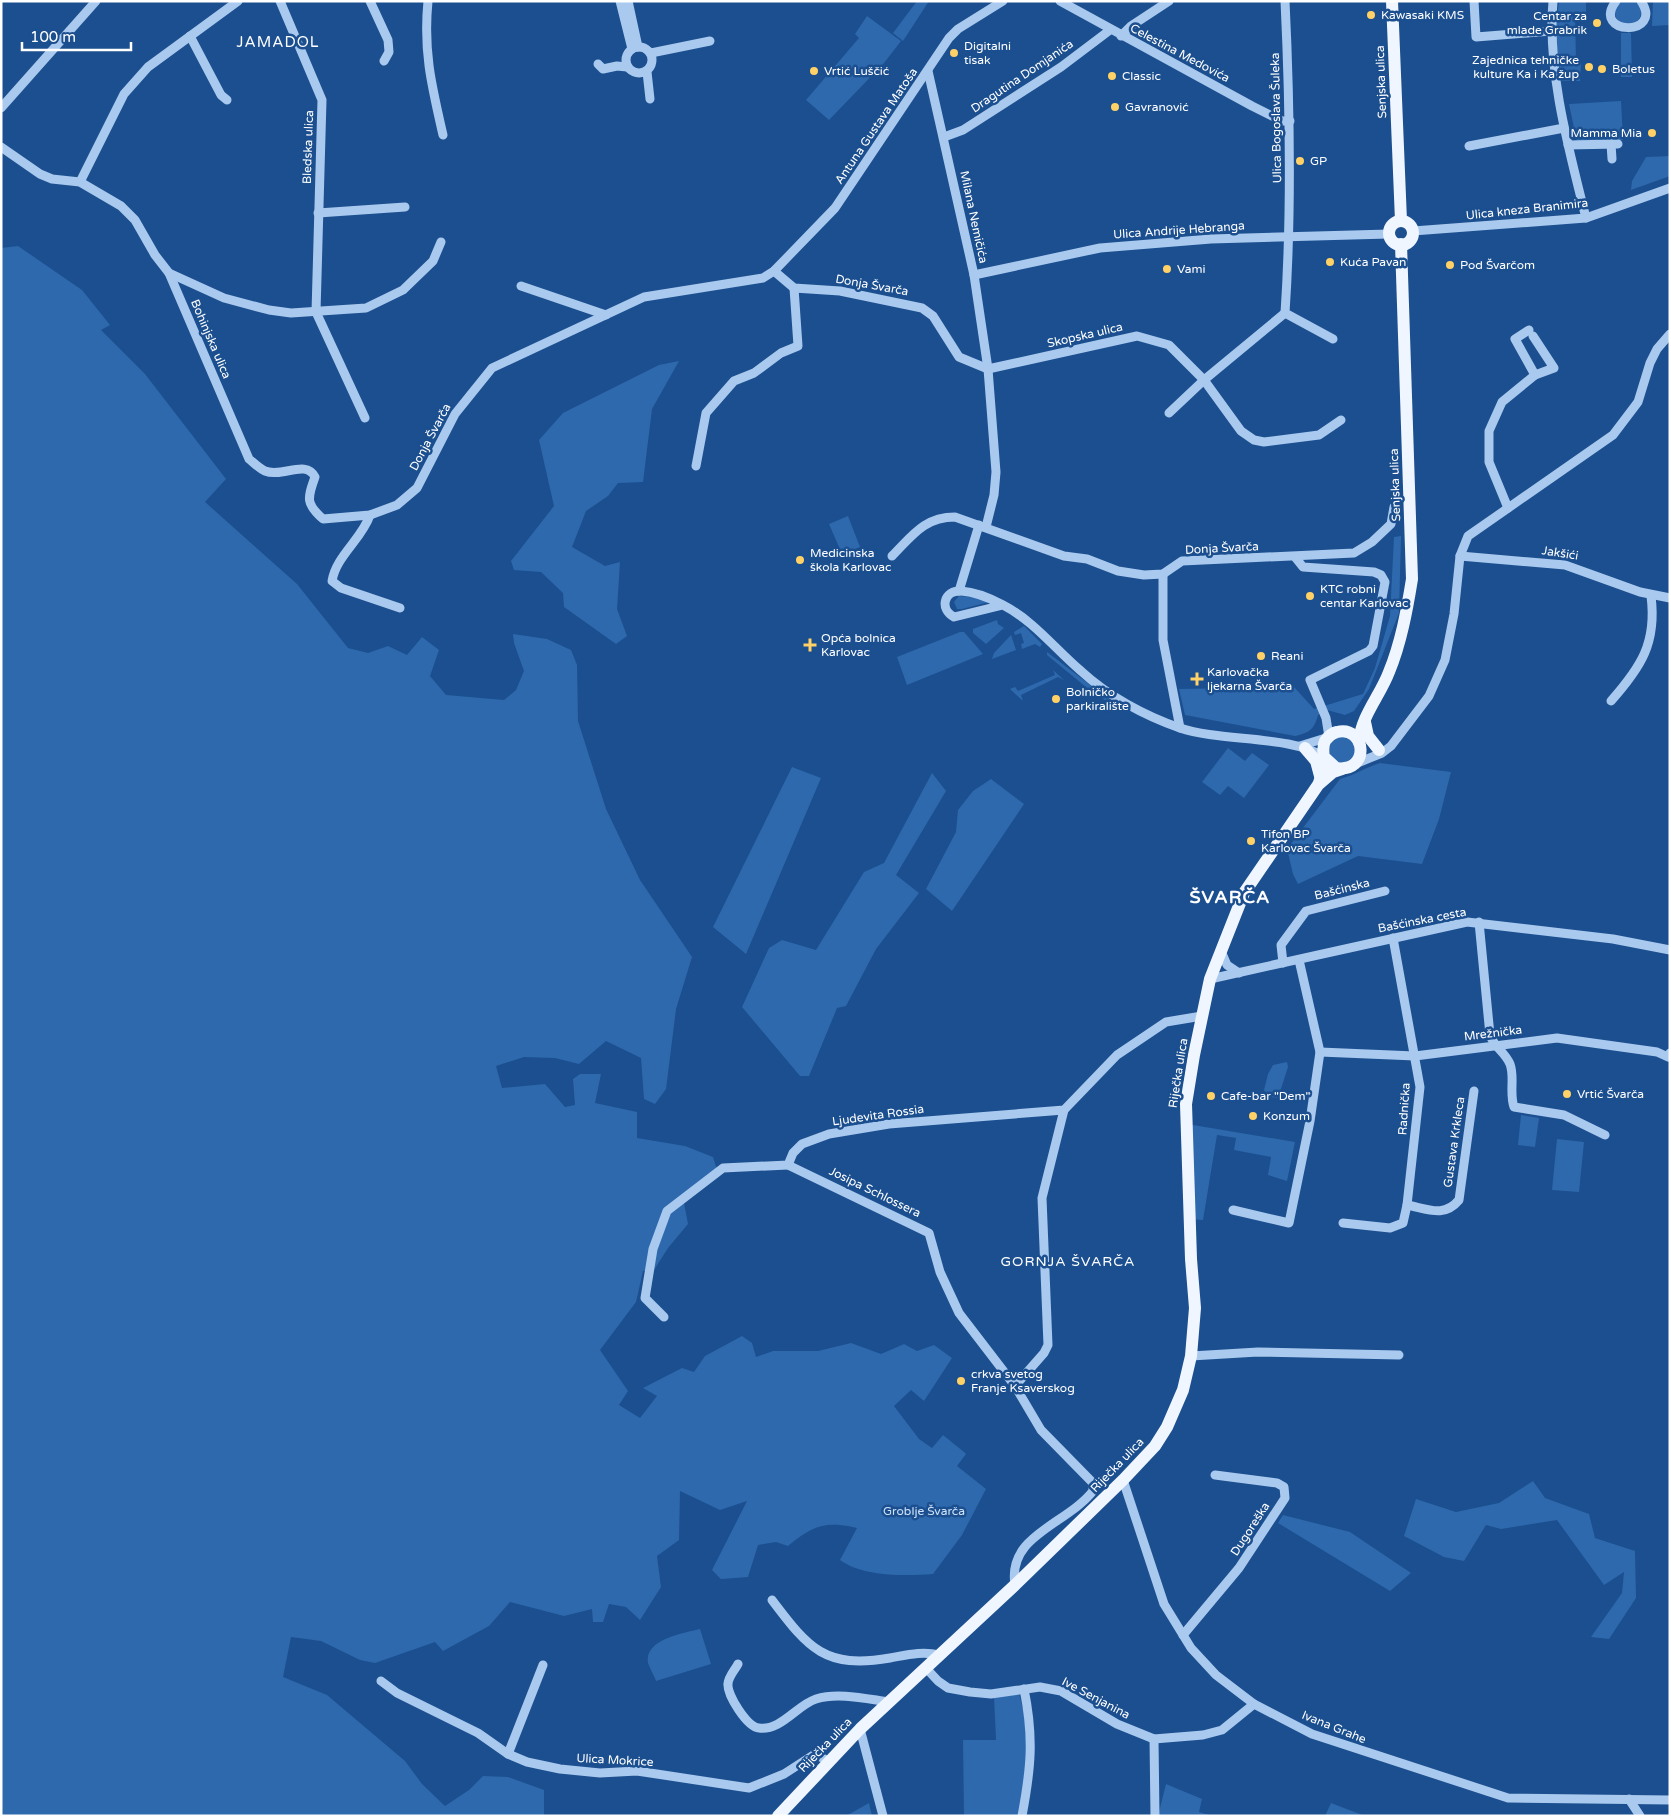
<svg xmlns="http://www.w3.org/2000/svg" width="1671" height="1817" font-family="'Varela Round',sans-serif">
<rect width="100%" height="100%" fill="#1b4f8f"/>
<g fill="#2e69ad">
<circle cx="1628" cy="12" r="13"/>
<path d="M917 1H929L903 41 893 33Z"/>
<path d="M1559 1H1586V12L1575 14 1576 61 1581 63 1580 81H1561L1555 31Z"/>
<path d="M1653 1H1670V25L1652 26Z"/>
<path d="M867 16 901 41 884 63 829 120 806 100 859 38 855 34Z"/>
<path d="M1621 33H1631L1632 77H1621Z"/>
<path d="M1621 101 1623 140 1577 142 1569 104Z"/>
<path d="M1670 156V176L1631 190 1632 181 1646 157Z"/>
<path d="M18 246 82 290 110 325 101 330 145 374 226 479 205 502 297 584 348 648 368 653 388 646 407 655 422 637 439 650 430 676 446 695 504 700 516 690 524 671 514 643 513 634 547 639 571 650 577 665 578 721 606 809 640 880 692 957 676 1009 666 1089 655 1104 644 1099 641 1058 606 1041 579 1064 555 1058 524 1057 496 1066 502 1088 545 1084 565 1107 575 1105 573 1079 580 1074H601L595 1103 637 1112V1138L685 1146 713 1157 719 1176 684 1203 688 1224 668 1248 654 1270 643 1271 636 1302 600 1350 628 1391 619 1405 640 1418 657 1396 643 1388 682 1368 694 1372 705 1356 742 1336 752 1343 756 1357 773 1351H818L851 1343 881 1354 904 1344 917 1351 934 1345 952 1358 924 1401 911 1390 894 1406 919 1439 932 1448 943 1435 964 1452 966 1454 957 1466 986 1489 962 1535 933 1574C905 1576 863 1577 840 1560L857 1528C825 1521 814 1525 788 1546L776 1542 758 1545 748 1577 721 1579 712 1570 747 1501 720 1510 680 1491 679 1540 657 1556 661 1587 640 1620 626 1607 609 1604 603 1622H593L592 1609 564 1616 510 1602 489 1626 443 1651 435 1642 375 1663 360 1660 321 1641 291 1637 283 1677 327 1695 405 1761 422 1784 445 1806 469 1790 483 1776 508 1777 544 1790V1816H1V248Z"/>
<path d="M679 361 652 409 643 482 618 483 608 496 586 511 572 547 605 566 620 562 617 609 627 636 616 644 564 607 563 593 541 572 514 570 511 561 554 506 539 440 563 413 659 365Z"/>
<path d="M848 516 860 547 842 554 829 524Z"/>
<path d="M1401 536 1399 613 1369 689 1354 711 1345 715 1327 710 1318 715C1314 730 1309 733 1295 736L1185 715 1179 689 1294 687 1314 709 1363 694 1375 668 1390 616 1394 537Z"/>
<path d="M959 596 978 598 989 602 962 609H957L954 602Z"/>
<path d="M997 620 998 624 1004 628 986 644 973 633V629Z"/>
<path d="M1024 626 1042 644 1040 647 1035 644 1022 649 1021 644 1024 643 1021 633 1015 635 1014 632Z"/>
<path d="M960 632H964L983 654 907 685 897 657Z"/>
<path d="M1011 635 1016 650 992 659 994 653Z"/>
<path d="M1047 652 1119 707V709L1092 692 1047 655Z"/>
<path d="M1053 670 1064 680 1058 677 1021 695 1023 701 1010 689 1015 687 1018 691 1055 675Z"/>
<path d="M1342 735 1354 742 1355 756 1343 764 1331 759C1327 744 1329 742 1342 735Z"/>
<path d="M1228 748 1245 761 1252 753 1269 765 1244 798 1228 786 1220 795 1202 782Z"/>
<path d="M1380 763 1451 772 1439 819 1422 864 1358 856 1298 884 1293 874 1287 849 1340 779C1355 775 1366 767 1380 763Z"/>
<path d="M792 767 821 778 746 954 713 927Z"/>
<path d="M932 773 946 791 896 875 919 893 876 949 846 1006 837 1008 809 1076H800L742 1007 769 948 782 940 816 950 864 872 884 863Z"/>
<path d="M991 779 1024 804 952 911 926 889 956 832 958 810 973 791Z"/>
<path d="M1287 1062 1288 1067 1278 1098 1269 1097 1264 1090 1268 1074 1273 1065Z"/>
<path d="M1521 1115 1539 1118 1535 1147 1518 1145Z"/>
<path d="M1187 1124 1295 1142 1287 1181 1268 1175 1271 1157 1234 1150 1236 1138 1217 1135 1203 1220 1189 1219Z"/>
<path d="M1557 1139 1584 1142 1579 1192 1552 1190Z"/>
<path d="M1533 1481 1545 1498 1589 1514 1595 1538 1635 1551 1636 1598 1609 1639 1591 1637 1622 1593 1624 1572 1604 1585 1557 1520 1501 1529 1486 1525 1464 1561 1444 1557 1404 1536 1416 1499 1456 1512 1499 1503Z"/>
<path d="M1283 1515 1350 1532 1411 1573 1390 1591 1278 1523Z"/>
<path d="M700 1629 711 1664 656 1681C654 1675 650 1669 648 1663 644 1639 684 1633 700 1629Z"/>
<path d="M1019 1694C1033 1740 1028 1769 1018 1816H964L963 1740H996L994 1697Z"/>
<path d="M1166 1784 1202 1799 1199 1812 1212 1816H1158Z"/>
<path d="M869 1803 872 1816H846Z"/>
<path d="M1331 1803 1365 1816H1325Z"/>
</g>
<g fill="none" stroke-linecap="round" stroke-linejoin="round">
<g stroke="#a9c9ee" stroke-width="9">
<path d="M280 1 322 100 316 312 365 418"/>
<path d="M370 1 388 40 389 52 384 61"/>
<path d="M428 1C423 52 432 87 443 135"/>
<path d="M620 1 632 49"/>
<path d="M628 1 638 47"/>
<path d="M1060 1 1252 106 1282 121H1290"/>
<path d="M1285 1C1290 105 1292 209 1285 313L1333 339"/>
<path d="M1474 1 1476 37 1551 31"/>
<path d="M1553 1C1547 72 1569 150 1586 218"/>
<path d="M1616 1C1590 36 1665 37 1641 1"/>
<path d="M190 36 221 95 227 100"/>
<path d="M1121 36 1131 26 1169 1"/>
<circle cx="639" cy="60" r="13"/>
<path d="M651 53 710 41"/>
<path d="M598 64 603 69 617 66 627 67"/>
<path d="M928 71 974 275 988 369 996 472 994 495 986 527"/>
<path d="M647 72 650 99"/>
<path d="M1 108 96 1"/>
<path d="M944 137 963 130 1061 67 1110 30"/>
<path d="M1611 144 1612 159"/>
<path d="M1568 145 1618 144"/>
<path d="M1469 146 1564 128"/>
<path d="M1 147 40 174 52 179 80 182 121 206 135 220 155 255 169 273 249 459C254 463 260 469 265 471 282 478 306 459 315 477 307 499 306 504 323 519L370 515 397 505 417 488 455 414 492 368 644 297 763 278 774 271 835 208 949 38 958 29 1003 1"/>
<path d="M80 182 124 94 148 67 238 1"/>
<path d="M318 213 405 207"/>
<path d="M1413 231 1586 218 1670 188"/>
<path d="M774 271 794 288 840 291 922 308 933 316 959 357 988 369 1137 336 1169 345 1204 380 1241 431 1254 440 1264 442 1319 435 1341 420"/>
<path d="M169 273 224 298 269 310 291 313 366 308 403 290 433 261 441 242"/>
<path d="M974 275 1100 248 1211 239 1389 234"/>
<path d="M521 286 606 315"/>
<path d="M1529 330 1515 339 1535 375"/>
<path d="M1169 413 1204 380 1285 313"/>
<path d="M696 466 706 413 734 381 754 373 781 353 798 346 794 288"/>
<path d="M1508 508 1489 462V431L1502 402 1535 375 1554 368 1533 336"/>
<path d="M370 515C362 539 336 556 332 581L341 588 400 608"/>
<path d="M892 556C912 536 924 517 955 517L1064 556 1087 559 1118 571 1144 575 1163 574 1182 561 1354 553 1372 542 1391 524 1394 507"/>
<path d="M1460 556 1565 565 1640 592 1670 598"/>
<path d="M1295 557 1303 567 1374 572 1381 575 1385 582 1373 646 1369 651 1310 680 1326 718 1329 737 1300 746"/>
<path d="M1163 574V640L1180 728"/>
<path d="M959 591 979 525"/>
<path d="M1003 605C990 598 976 592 961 591 944 590 939 609 954 617L1003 605C1034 621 1055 649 1081 671 1108 696 1145 716 1180 728 1221 742 1292 735 1324 757"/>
<path d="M1611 701C1641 667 1657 643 1651 596"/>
<path d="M1355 764 1382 753 1391 746 1429 696 1445 660 1454 614 1460 556 1468 536 1613 435 1638 402 1650 363 1657 349 1670 334"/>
<path d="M1479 922 1490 1035C1494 1047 1505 1052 1510 1064 1515 1077 1509 1093 1514 1107L1564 1115 1605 1135"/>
<path d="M1221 951 1227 965 1239 973"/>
<path d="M1283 963 1281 945 1306 911 1385 891"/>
<path d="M1210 979 1467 922 1613 939 1670 950"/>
<path d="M1320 1052 1415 1056 1557 1038 1657 1052 1668 1057 1670 1053"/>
<path d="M788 1165 929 1233 940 1272 959 1313 1015 1386 1041 1430 1093 1483V1491C1066 1525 1007 1535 1015 1585"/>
<path d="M1407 1205C1428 1209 1444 1218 1459 1200L1474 1091"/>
<path d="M1233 1210 1289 1223 1310 1121 1320 1052 1299 960"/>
<path d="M1343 1223 1390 1228 1403 1223 1407 1205 1420 1087 1393 938"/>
<path d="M664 1317 645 1298 653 1249 667 1211 723 1168 788 1165 793 1153 802 1144 829 1134 889 1124 1064 1110 1117 1055 1166 1022 1202 1016"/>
<path d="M1191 1356 1258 1352 1399 1355"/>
<path d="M1015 1386 1044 1353 1048 1345 1042 1198 1064 1110"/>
<path d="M1123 1480 1164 1604 1191 1648 1216 1675 1254 1704 1312 1734 1508 1798 1670 1800"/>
<path d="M772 1600C809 1649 825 1669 890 1658 907 1655 922 1651 939 1655"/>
<path d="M1183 1635 1239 1568 1285 1498 1284 1487 1277 1483 1215 1475"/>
<path d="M738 1664C735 1670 728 1677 728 1684 727 1695 747 1727 759 1728 781 1731 797 1705 816 1699 838 1692 867 1699 889 1702"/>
<path d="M925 1667 938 1681 948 1688 970 1692 991 1694 1040 1687 1061 1691 1117 1724 1154 1739 1203 1735 1222 1730 1254 1704"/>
<path d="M381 1681 397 1693 478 1733 508 1754 527 1762 560 1769 600 1773 637 1771 749 1788 784 1774 815 1754 828 1761"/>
<path d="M860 1729 883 1816"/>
<path d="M1154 1739 1155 1816"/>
<path d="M508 1754 543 1665"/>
<path d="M1629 1799 1640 1816"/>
<path d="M1022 1816C1031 1768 1034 1738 1024 1689"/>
</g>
<g stroke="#f0f6ff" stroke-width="12">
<path d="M1392 1 1401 221"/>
<circle cx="1401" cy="233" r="12"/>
<path d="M1365 722 1368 736 1379 750"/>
<path d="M1359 742C1361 716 1380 696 1389 672 1401 643 1407 610 1412 579L1401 244"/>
<path d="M1305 748 1316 761 1320 776"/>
<path d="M1319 783C1321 776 1324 770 1324 764 1325 756 1321 749 1325 741 1328 737 1332 733 1337 732 1366 725 1371 773 1336 768L1324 757"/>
<path d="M778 1816 860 1729 1015 1585 1123 1480 1155 1446 1167 1427 1183 1390 1191 1356 1195 1308 1191 1259 1186 1104 1194 1055 1210 979 1244 893 1318 785 1333 772 1342 769"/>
</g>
</g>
<g fill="#ffd166" stroke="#1b4f8f" stroke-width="2">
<circle cx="1371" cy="15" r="5"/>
<circle cx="1597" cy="23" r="5"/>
<circle cx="954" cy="53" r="5"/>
<circle cx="1589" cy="67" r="5"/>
<circle cx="1602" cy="69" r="5"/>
<circle cx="814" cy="71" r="5"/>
<circle cx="1112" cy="76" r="5"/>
<circle cx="1115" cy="107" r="5"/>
<circle cx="1652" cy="133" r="5"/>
<circle cx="1300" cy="161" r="5"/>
<circle cx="1330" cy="262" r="5"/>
<circle cx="1450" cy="265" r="5"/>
<circle cx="1167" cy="269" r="5"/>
<circle cx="800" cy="560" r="5"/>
<circle cx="1310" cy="596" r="5"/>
<path d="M807.5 637.5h5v5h5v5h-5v5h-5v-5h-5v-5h5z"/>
<circle cx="1261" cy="656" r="5"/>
<path d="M1194.5 671.5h5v5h5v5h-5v5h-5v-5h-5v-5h5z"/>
<circle cx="1056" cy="699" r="5"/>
<circle cx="1251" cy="841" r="5"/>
<circle cx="1567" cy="1094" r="5"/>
<circle cx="1211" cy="1096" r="5"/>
<circle cx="1253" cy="1116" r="5"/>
<circle cx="961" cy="1381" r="5"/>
</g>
<g text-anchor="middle" stroke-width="5" stroke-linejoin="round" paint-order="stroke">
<g font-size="12" fill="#fff" stroke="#1b4f8f" text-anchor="start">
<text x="1381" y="19">Kawasaki KMS</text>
<text x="1587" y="20" text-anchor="end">Centar za<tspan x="1587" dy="14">mlade Grabrik</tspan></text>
<text x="964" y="50">Digitalni<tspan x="964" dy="14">tisak</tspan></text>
<text x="1579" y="64" text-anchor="end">Zajednica tehničke<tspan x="1579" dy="14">kulture Ka i Ka žup</tspan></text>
<text x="1612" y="73">Boletus</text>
<text x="824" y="75">Vrtić Luščić</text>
<text x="1122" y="80">Classic</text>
<text x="1125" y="111">Gavranović</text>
<text x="1642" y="137" text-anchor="end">Mamma Mia</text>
<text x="1310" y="165">GP</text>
<text x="1340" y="266">Kuća Pavan</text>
<text x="1460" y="269">Pod Švarčom</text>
<text x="1177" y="273">Vami</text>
<text x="810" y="557">Medicinska<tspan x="810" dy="14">škola Karlovac</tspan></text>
<text x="1320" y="593">KTC robni<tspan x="1320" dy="14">centar Karlovac</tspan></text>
<text x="821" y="642">Opća bolnica<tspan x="821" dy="14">Karlovac</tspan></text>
<text x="1271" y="660">Reani</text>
<text x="1207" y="676">Karlovačka<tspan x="1207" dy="14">ljekarna Švarča</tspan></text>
<text x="1066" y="696">Bolničko<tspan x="1066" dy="14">parkiralište</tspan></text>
<text x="1261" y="838">Tifon BP<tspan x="1261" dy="14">Karlovac Švarča</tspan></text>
<text x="1577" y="1098">Vrtić Švarča</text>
<text x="1221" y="1100">Cafe-bar "Dem"</text>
<text x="1263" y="1120">Konzum</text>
<text x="971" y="1378">crkva svetog<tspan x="971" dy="14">Franje Ksaverskog</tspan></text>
</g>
<g font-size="12" fill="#fff" stroke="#1b4f8f">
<text transform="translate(1180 53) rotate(28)" y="4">Celestina Medovića</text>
<text transform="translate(1022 76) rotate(-34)" y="4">Dragutina Domjanića</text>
<text transform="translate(1381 82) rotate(-92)" y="4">Senjska ulica</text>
<text transform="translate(1276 118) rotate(-91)" y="4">Ulica Bogoslava Šuleka</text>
<text transform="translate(876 126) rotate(-56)" y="4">Antuna Gustava Matoša</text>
<text transform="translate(308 147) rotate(-88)" y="4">Bledska ulica</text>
<text transform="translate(1527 209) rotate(-6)" y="4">Ulica kneza Branimira</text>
<text transform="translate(974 217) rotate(78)" y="4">Milana Nemičića</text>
<text transform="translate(1179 230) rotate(-4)" y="4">Ulica Andrije Hebranga</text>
<text transform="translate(872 285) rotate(10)" y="4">Donja Švarča</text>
<text transform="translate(1085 335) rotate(-13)" y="4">Skopska ulica</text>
<text transform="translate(211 339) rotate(67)" y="4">Bohinjska ulica</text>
<text transform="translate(430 437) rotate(-62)" y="4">Donja Švarča</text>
<text transform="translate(1395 485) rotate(-92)" y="4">Senjska ulica</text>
<text transform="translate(1222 548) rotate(-3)" y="4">Donja Švarča</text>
<text transform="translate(1560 553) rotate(9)" y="4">Jakšići</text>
<text transform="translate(1342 889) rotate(-14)" y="4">Bašćinska</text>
<text transform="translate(1422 920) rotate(-11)" y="4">Bašćinska cesta</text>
<text transform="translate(1493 1033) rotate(-7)" y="4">Mrežnička</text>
<text transform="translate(1178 1073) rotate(-81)" y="4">Riječka ulica</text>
<text transform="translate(1404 1109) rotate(-86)" y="4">Radnička</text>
<text transform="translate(878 1115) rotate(-8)" y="4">Ljudevita Rossia</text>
<text transform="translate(1454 1142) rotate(-82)" y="4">Gustava Krkleca</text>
<text transform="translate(875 1192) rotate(26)" y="4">Josipa Schlossera</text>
<text transform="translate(1117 1465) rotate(-46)" y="4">Riječka ulica</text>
<text transform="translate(1250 1529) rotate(-57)" y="4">Dugoreška</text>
<text transform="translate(1096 1698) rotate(28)" y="4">Ive Senjanina</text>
<text transform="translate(1334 1727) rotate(22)" y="4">Ivana Grahe</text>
<text transform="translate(825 1745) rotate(-46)" y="4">Riječka ulica</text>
<text transform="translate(615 1760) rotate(3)" y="4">Ulica Mokrice</text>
</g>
<g font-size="12" fill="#cfe3fa" stroke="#1b4f8f">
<text x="924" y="1515">Groblje Švarča</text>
</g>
<g font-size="14" letter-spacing="1" fill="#fff" stroke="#1b4f8f">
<text x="1068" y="1266">GORNJA ŠVARČA</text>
</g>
<g font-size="15" letter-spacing="1" fill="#fff" stroke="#1b4f8f">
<text x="278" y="47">JAMADOL</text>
</g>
<g font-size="18" font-weight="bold" letter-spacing="1" fill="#fff" stroke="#1b4f8f">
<text x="1230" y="903">ŠVARČA</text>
</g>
</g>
<rect width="1671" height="1817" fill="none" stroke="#ffffff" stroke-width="5"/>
<path d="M22 42v8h109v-8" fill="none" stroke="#ffffff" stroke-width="2.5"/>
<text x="30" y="42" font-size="15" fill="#ffffff" stroke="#1b4f8f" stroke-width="4" paint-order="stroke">100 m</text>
</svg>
